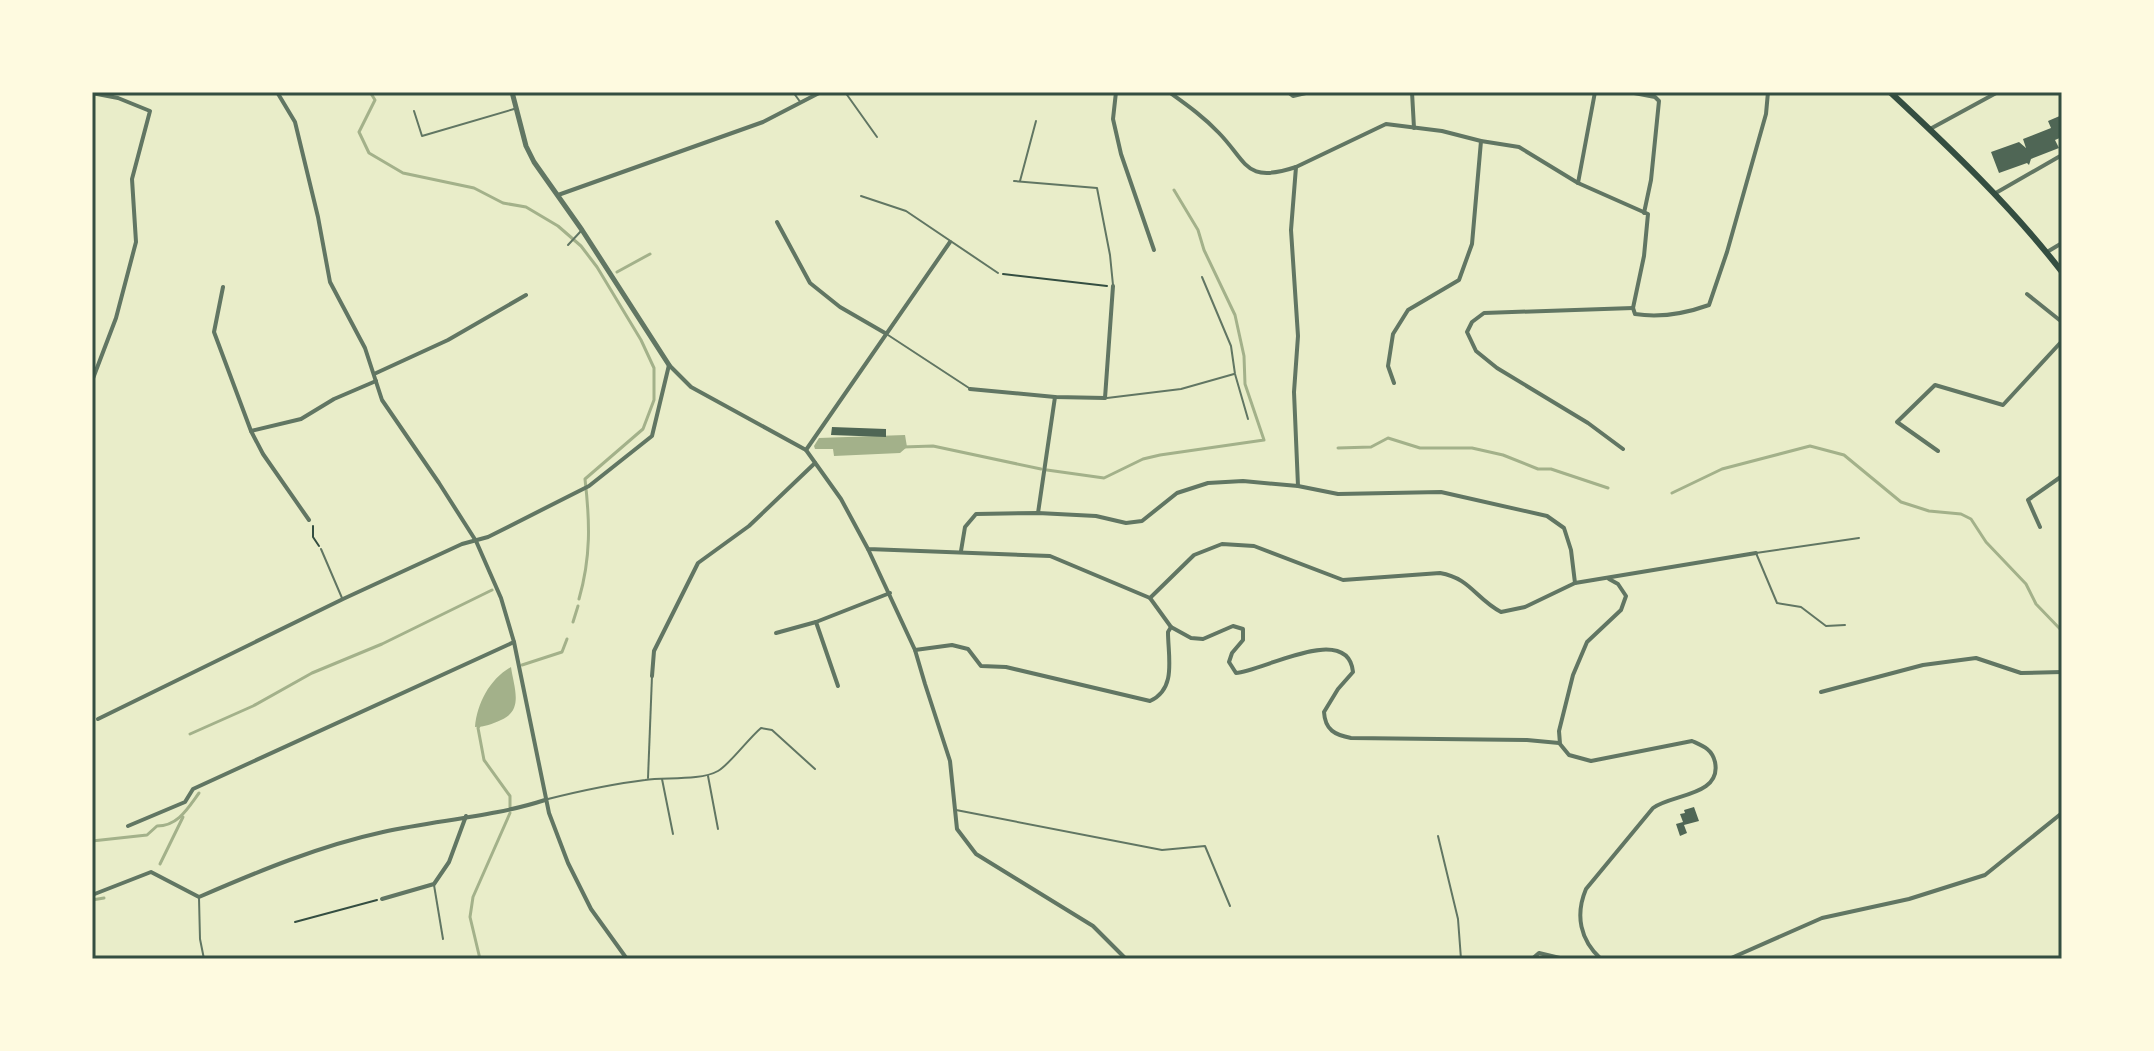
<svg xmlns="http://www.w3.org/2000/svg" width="2154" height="1051" font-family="Manrope,sans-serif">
<rect width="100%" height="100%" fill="#e9edc9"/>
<g fill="#a3b18a">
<path d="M905 435 907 447 900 453 834 456 833 449H815L814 446 819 438Z"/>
<path d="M511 667C514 688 524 710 501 720 492 724 485 727 475 727 477 703 490 679 511 667Z"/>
</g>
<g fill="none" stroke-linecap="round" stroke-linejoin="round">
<g stroke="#a3b18a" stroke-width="3">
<path d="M370 92 375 100 359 132 369 153 403 173 474 188 503 203 526 207 558 226 581 246 597 267 641 340 654 368V400L643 429 585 479C590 522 591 557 579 599"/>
<path d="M617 272 650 254"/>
<path d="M903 447 933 446 1041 469"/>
<path d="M1338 448 1371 447 1388 438 1420 448H1472L1503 455 1538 469H1551L1608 488"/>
<path d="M1047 470 1104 478 1143 459 1160 455 1264 440 1245 384 1244 356 1235 315 1204 250 1198 230 1174 190"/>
<path d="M1672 493 1722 469 1810 446 1844 455 1901 502 1929 511 1961 514 1971 519 1986 542 2026 584 2036 604 2062 631"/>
<path d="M573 622 578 606"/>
<path d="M522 665 562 652 567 639"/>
<path d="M480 724 478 728 484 760 510 796V807"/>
<path d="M190 734 253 706 312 673 382 644 492 590"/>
<path d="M92 841 147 835 157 826C178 826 188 808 199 793"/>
<path d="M160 864 183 817"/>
<path d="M92 900 104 898"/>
<path d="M480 959 470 917 473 897 510 813"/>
</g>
</g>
<g fill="#4f6655">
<path d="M2062 115V137L2055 140 2059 148 2031 159 2029 165 2027 163 1999 173 1991 152 2019 142 2026 148 2023 139 2051 128 2048 121Z"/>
<path d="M832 427 886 429V437L831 435Z"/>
<path d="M1694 807 1699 821 1684 825 1687 833 1680 836 1676 824 1683 822 1680 814 1685 813 1684 810Z"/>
</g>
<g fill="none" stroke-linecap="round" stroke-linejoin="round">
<g stroke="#344e41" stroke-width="2">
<path d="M1003 274 1107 286"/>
<path d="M313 526V537L319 546"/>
<path d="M295 922 377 900"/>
</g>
<g stroke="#617663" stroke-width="2">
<path d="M793 92 801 103"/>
<path d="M845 92 877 137"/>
<path d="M414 111 422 136 514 109"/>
<path d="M1014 181 1097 188 1110 255 1113 285"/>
<path d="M1020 181 1036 121"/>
<path d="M861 196 906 211 998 273"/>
<path d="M568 245 581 231"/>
<path d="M1202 277 1231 346 1235 374 1248 419"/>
<path d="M888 335 969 388"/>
<path d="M1107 398 1181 389 1234 374"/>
<path d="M321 549 342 598"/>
<path d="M1845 625 1826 626 1801 607 1777 603 1756 553 1859 538"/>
<path d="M708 776 718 829"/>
<path d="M648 778 652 676"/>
<path d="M662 779 673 834"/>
<path d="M548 799C580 791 612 784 645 780 665 777 700 781 718 771 729 765 748 739 761 728L772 730 815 769"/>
<path d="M956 810 1162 850 1205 846 1230 906"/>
<path d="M1438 836 1458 919 1461 959"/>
<path d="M434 885 443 939"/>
<path d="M199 898 200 939 204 959"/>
</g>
<g stroke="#617663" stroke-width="4">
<path d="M277 92 295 122 318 217 330 282 365 348 382 400 439 483 476 541 501 598 514 642 549 813 568 863 591 909 627 959"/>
<path d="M1116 92 1113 119 1121 154 1154 250"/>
<path d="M1169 92C1187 105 1204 117 1219 133 1248 163 1245 184 1296 167L1386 124 1442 131 1481 141 1519 147 1578 183 1648 214 1644 256 1633 308 1635 314C1661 318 1684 314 1709 305L1727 252 1766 114 1768 92"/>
<path d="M1288 92 1293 96 1310 92"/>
<path d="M1412 92 1414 128"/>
<path d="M1629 92 1655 97 1659 101 1651 180 1644 213"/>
<path d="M92 93 118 98 150 111 132 179 136 242 116 318 92 381"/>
<path d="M1930 129 1998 92"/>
<path d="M1296 167 1291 230 1298 336 1294 392 1298 486"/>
<path d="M1578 183 1595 92"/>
<path d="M1994 194 2062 155"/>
<path d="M558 195 763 122 821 92"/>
<path d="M777 222 810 283 840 307 885 333"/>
<path d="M2047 252 2062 243"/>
<path d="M223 287 214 332 251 431 301 419 334 399 376 381"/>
<path d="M2027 294 2062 322"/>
<path d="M374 374 448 340 526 295"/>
<path d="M1394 383 1388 366 1393 334 1408 310 1459 280 1472 244 1481 141"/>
<path d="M970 389 1055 397 1105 398 1113 286"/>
<path d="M251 431 263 454 309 520"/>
<path d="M1623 449 1588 423 1497 368 1476 351 1467 332 1472 322 1484 313 1633 308"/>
<path d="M806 450 950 242"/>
<path d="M1938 451 1897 422 1935 385 2003 405 2062 341"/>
<path d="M1038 513 1055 397"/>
<path d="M2040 527 2028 500 2062 476"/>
<path d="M868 549 915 650 925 684 950 761 957 829 976 854 1093 926 1126 959"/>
<path d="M961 551 965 527 976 514 1038 513 1096 516 1126 523 1142 521 1177 493 1208 483 1243 481 1298 486 1338 494 1441 492 1547 516 1564 528 1571 550 1575 583"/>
<path d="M1150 598 1171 627 1191 638 1203 639 1233 626 1243 629V640L1232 653 1229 662 1236 673C1263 671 1348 622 1353 672L1338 689 1324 712C1325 730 1335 735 1351 738L1527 740 1559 743"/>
<path d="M816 622 838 686"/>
<path d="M776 633 816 622 890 593"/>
<path d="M915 650 952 645 968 649 981 666 1006 667 1150 701C1177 689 1168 657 1168 632L1171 627"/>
<path d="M652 676 654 651 698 563 749 526 815 463"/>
<path d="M1821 692 1923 665 1976 658 2021 673 2062 672"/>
<path d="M98 719 343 599 462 544 488 537 589 486 652 436 669 365 691 387 806 450 841 499 868 549 1050 556 1150 598 1194 555 1222 544 1254 546 1343 580 1440 573C1470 578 1476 599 1501 612L1525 607 1575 583 1756 553"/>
<path d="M128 826 185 802 193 789 514 642"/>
<path d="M92 895 151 872 199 897C259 871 319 846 383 832 437 820 493 817 545 800"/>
<path d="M382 899 434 884 449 862 466 816"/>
<path d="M1532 959 1539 953 1564 959"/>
<path d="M1601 959C1580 940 1575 915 1586 889L1653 808C1672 794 1722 796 1715 762 1712 749 1703 746 1692 741L1591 761 1569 755 1560 744 1559 731 1573 675 1587 642 1621 610 1626 596 1618 584 1609 579"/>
<path d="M1729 959 1822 918 1909 899 1985 875 2062 813"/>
</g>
<path stroke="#617663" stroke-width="5" d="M512 92 526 146 534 162 582 230 669 365"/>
<path stroke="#344e41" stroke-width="6" d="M1890 92C1951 149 2011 206 2062 272"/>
</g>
<rect width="2154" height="1051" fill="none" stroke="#fefae0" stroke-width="188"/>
<rect x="94" y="94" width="1966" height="863" fill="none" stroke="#344e41" stroke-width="3"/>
</svg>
